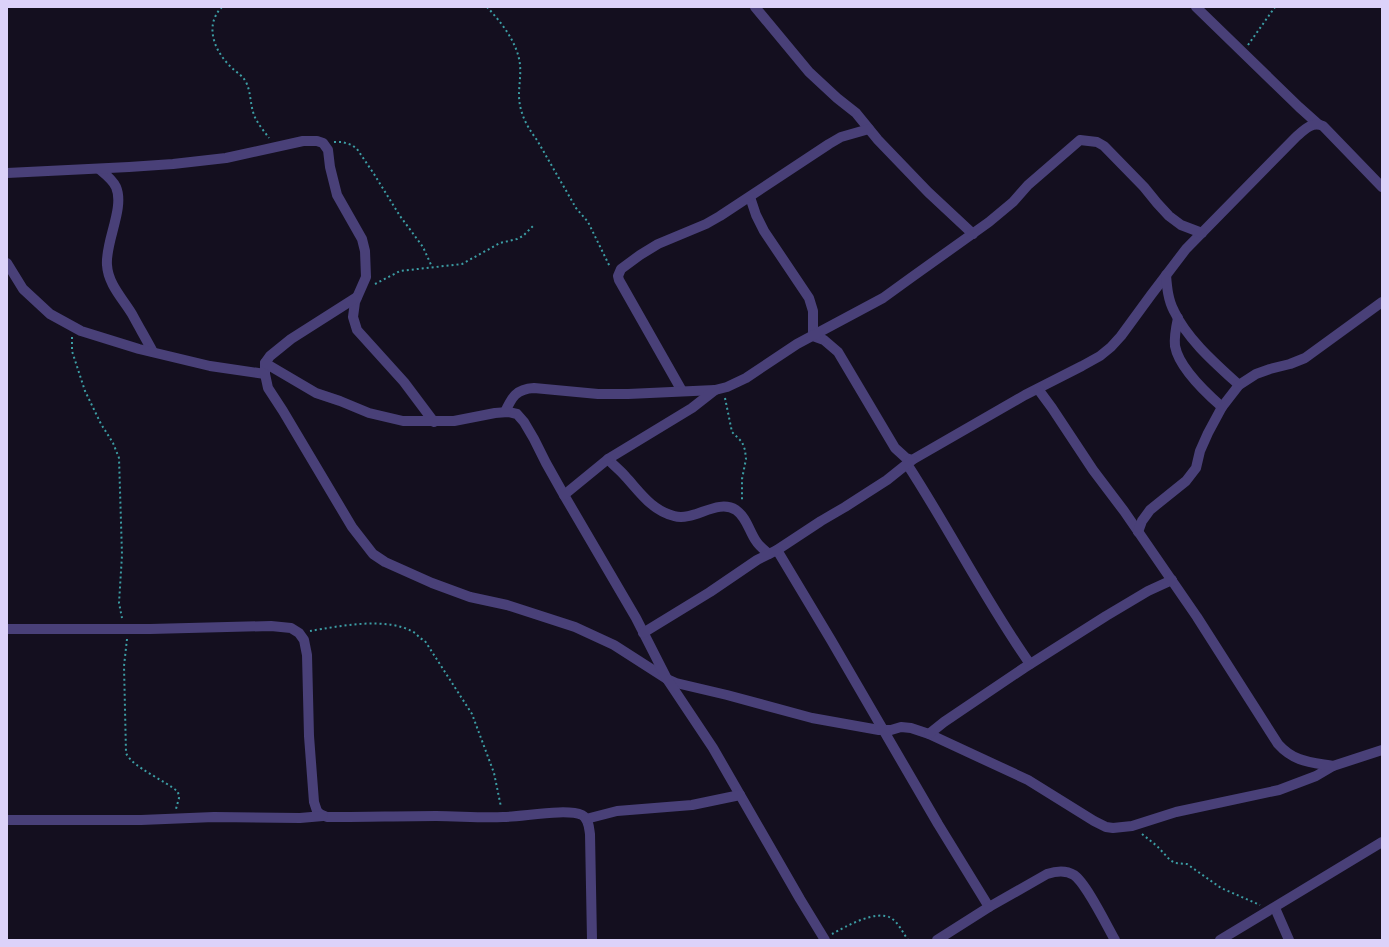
<svg xmlns="http://www.w3.org/2000/svg" width="1389" height="947" font-family="Roboto,sans-serif">
<rect width="100%" height="100%" fill="#140f1f"/>
<g fill="none" stroke-linecap="round" stroke-linejoin="round">
<g stroke="#3c9da4" stroke-width="2" stroke-dasharray="2 3" stroke-linecap="butt">
<path d="M222 7C204 25 214 51 231 67 236 72 242 75 246 82 251 92 250 104 254 115 257 123 264 131 269 138"/>
<path d="M487 7C501 22 518 43 520 65 521 75 519 85 519 95 519 112 527 127 537 140L576 208 588 222 610 267"/>
<path d="M1248 45 1275 7"/>
<path d="M334 142H342L352 145 357 149 374 174 400 216 423 247 432 267"/>
<path d="M375 284 400 271 462 264 500 243 517 239 523 236 534 225"/>
<path d="M72 337V351L85 391 101 424 113 443 119 458 122 555 119 603 122 618"/>
<path d="M725 398 732 432 742 442 745 450 746 459 742 479V502"/>
<path d="M310 631C340 626 388 616 415 633 418 636 421 639 425 641L472 714 494 773 501 807"/>
<path d="M127 639 124 666 126 753C133 768 165 780 178 792L179 798 176 809"/>
<path d="M1142 834 1157 846 1170 860 1175 863 1187 864 1221 888 1260 905"/>
<path d="M832 934C845 927 876 909 891 918 898 922 903 933 908 940"/>
</g>
<g stroke="#494078" stroke-width="10">
<path d="M755 7 809 72 837 98 856 113 878 140 928 192 973 234"/>
<path d="M1196 7 1299 107 1318 124"/>
<path d="M99 169C105 174 112 179 116 187 125 208 105 242 107 265 108 284 123 299 132 314 139 327 146 339 153 352"/>
<path d="M7 173 129 167 173 164 226 158 303 141H317L323 143 328 150 330 167 337 195 362 239 365 251 366 277 355 302 353 317 357 330 404 382 434 422"/>
<path d="M750 197 756 215 764 231 809 298 813 311V336L824 340 838 352 895 448 906 458 912 460 1025 395 1082 366 1100 356 1111 347 1121 336 1151 295 1186 249 1296 137C1304 130 1312 121 1323 126L1382 187"/>
<path d="M7 263 23 289 50 314 81 331 139 349 210 366 265 374"/>
<path d="M1166 275C1167 287 1168 300 1174 311 1187 339 1216 364 1239 385"/>
<path d="M357 297 291 339 270 356 265 363V374L268 388 283 411 352 527 373 554 385 562 432 583 470 597 507 605 575 627 614 645 667 679 676 683 727 695 812 718 879 730H891L901 727 911 728 929 734 1028 780 1094 821 1106 827 1113 828 1132 826 1176 812 1279 790 1316 776 1333 766 1382 750"/>
<path d="M1178 318C1176 327 1174 337 1175 346 1179 368 1206 393 1222 407"/>
<path d="M265 363 316 393 340 401 369 413 403 421H454L495 413 508 412 517 414 524 422 534 439 546 463 564 495 636 618 667 679 713 748 800 899 825 940"/>
<path d="M1038 389 1052 408 1093 470 1124 511 1197 617 1278 744C1294 762 1310 762 1333 766"/>
<path d="M682 391 619 280 618 276 621 269 640 255 658 244 706 224 720 216 829 144 841 137 869 129"/>
<path d="M505 412C512 397 516 389 534 388L598 394H628L715 390 727 387 746 378 797 344 883 298 912 277 989 222 1013 202 1028 185 1080 140 1097 142 1104 146 1144 187 1157 203 1169 216 1181 225 1202 233"/>
<path d="M608 459C613 465 620 470 625 476 640 492 651 510 674 516 694 522 717 498 736 510 747 518 749 531 756 541 759 546 764 550 769 554"/>
<path d="M907 464C950 530 985 600 1030 664"/>
<path d="M564 495 608 459 692 408 715 390"/>
<path d="M1138 532 1142 521 1150 510 1186 481 1196 468 1200 451 1208 433 1222 407 1239 385 1256 374 1270 369 1290 364 1305 358 1382 302"/>
<path d="M777 550 831 640 938 824 989 907"/>
<path d="M7 629H150L271 626 291 628 299 633 304 640 307 655 309 736 314 802 317 811 320 814 327 817H335C368 817 402 816 436 816 458 816 480 818 503 817 522 817 566 808 582 815 589 819 589 828 590 834L592 940"/>
<path d="M643 633 710 592 757 560 777 550 821 521 845 507 887 480 912 460"/>
<path d="M929 734 944 722 1024 668 1106 616 1148 591 1172 580"/>
<path d="M586 819 617 811 692 805 740 795"/>
<path d="M7 820H141L214 817 300 818 323 816"/>
<path d="M1275 908 1289 940"/>
<path d="M937 940 989 907 1047 874C1056 871 1066 870 1074 875 1086 883 1107 926 1115 940"/>
<path d="M1220 940 1382 842"/>
</g>
</g>
<rect width="1389" height="947" fill="none" stroke="#dcd2f9" stroke-width="16"/>
</svg>
